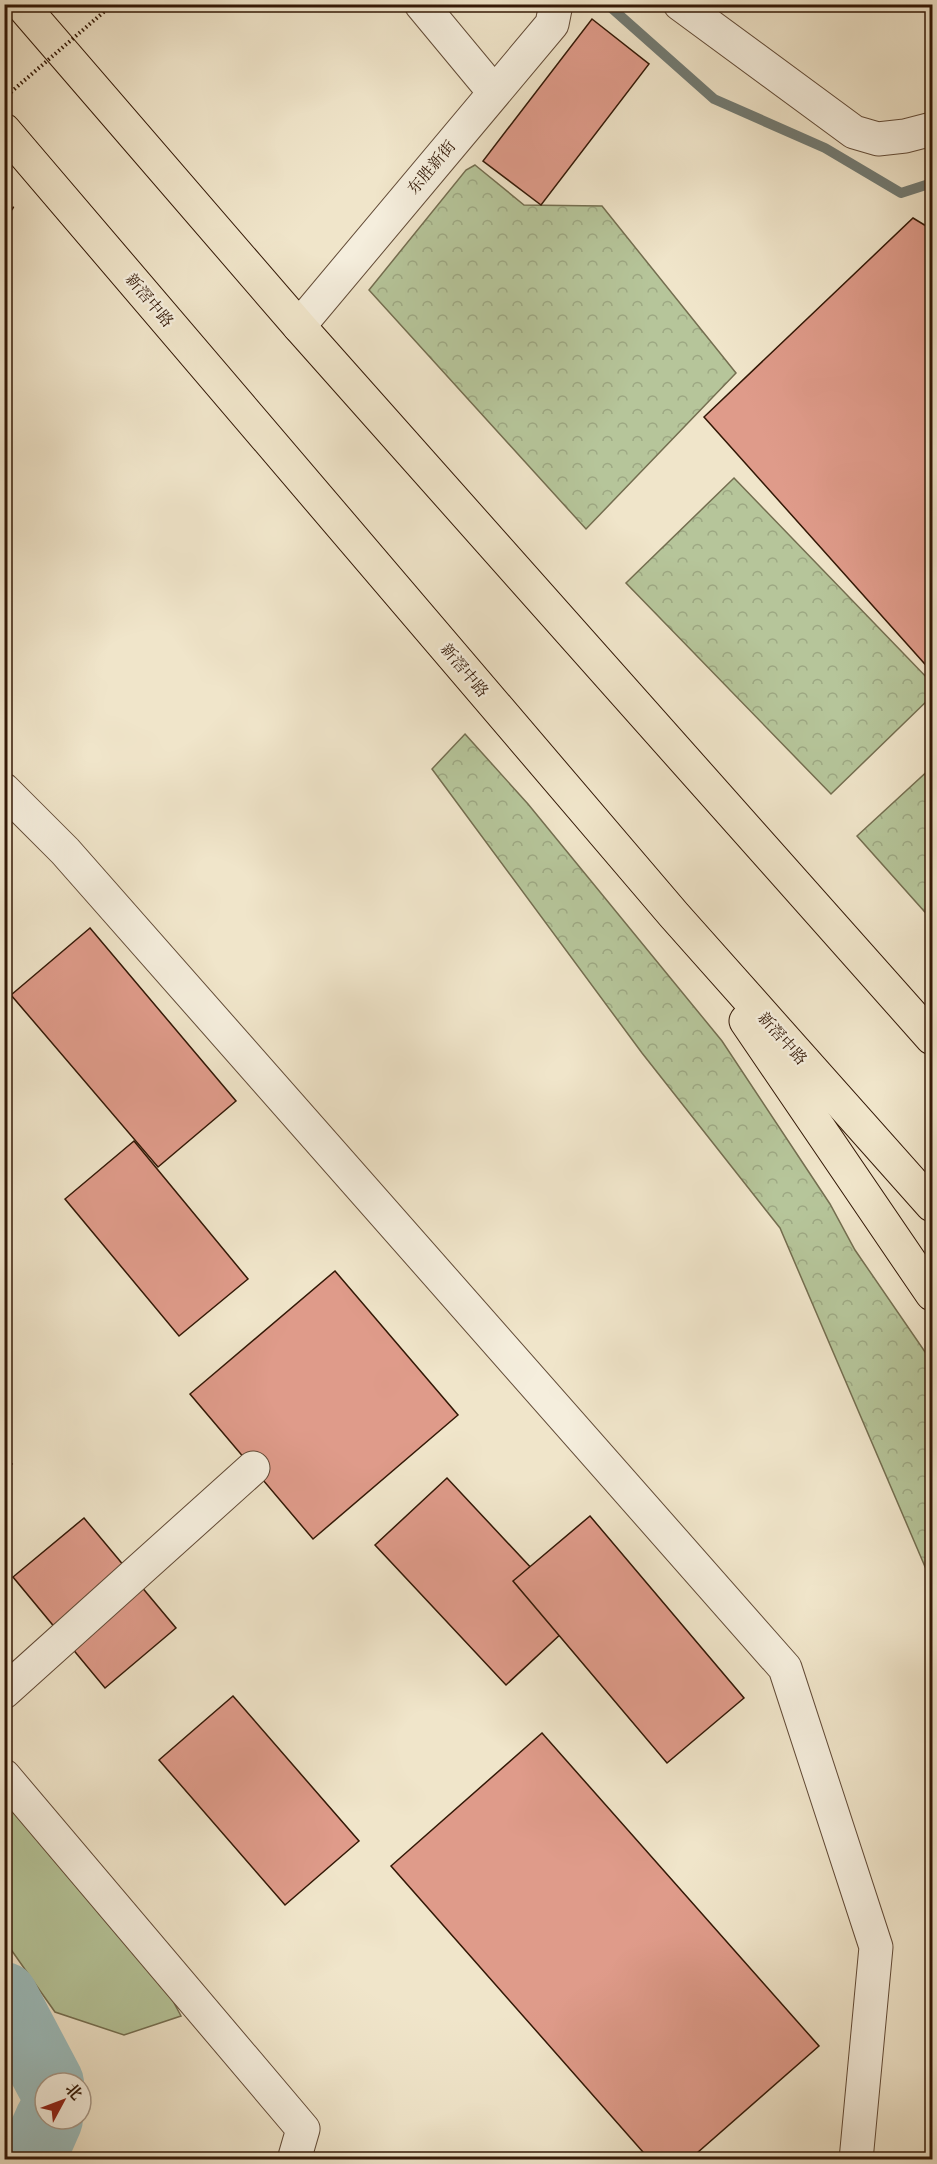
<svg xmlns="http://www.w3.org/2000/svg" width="937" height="2164" font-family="'IM FELL French Canon','Noto Serif SC',serif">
<defs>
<pattern id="forest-crowns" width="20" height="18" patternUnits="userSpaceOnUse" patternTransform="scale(1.5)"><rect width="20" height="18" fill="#b6c59a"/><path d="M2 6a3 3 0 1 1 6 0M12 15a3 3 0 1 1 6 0" fill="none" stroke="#9da883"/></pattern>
</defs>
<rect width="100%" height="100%" fill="#f0e5ca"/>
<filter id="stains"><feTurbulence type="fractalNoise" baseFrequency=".00333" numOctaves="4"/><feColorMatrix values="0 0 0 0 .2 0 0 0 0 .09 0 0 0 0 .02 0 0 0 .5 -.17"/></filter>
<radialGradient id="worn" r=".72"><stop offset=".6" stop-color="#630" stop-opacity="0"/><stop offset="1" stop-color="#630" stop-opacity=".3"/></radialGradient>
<path fill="#b6c59a" stroke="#746e50" stroke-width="1.5" d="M4 1799 166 1988 181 2016 124 2035 55 2012 5 1941Z"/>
<g fill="url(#forest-crowns)" stroke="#746e50" stroke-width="1.5">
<path d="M475 165 524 205 602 206 736 373 586 529 369 290 466 170Z"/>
<path d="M734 478 932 683V696L831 794 626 583Z"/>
<path d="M465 734 528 804 722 1041 830 1204 855 1250 932 1362V1583L780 1228 642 1053 432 769Z"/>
<path d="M932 767V920L857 836Z"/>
</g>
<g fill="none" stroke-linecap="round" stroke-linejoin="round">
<path stroke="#727b74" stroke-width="10" d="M607 4 714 99 825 148 901 193 932 183"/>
<g stroke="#9cbdbd" stroke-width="68">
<path d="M4 1996 50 2083"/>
<path d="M31 2160 49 2119"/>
</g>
</g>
<g fill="#df9b8a" stroke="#331806" stroke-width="1.5">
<path d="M592 19 649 64 541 205 483 161Z"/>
<path d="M913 218 931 229 932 228V672L704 417Z"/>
<path d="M90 928 236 1101 158 1167 11 995Z"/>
<path d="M134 1141 248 1279 179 1336 65 1199Z"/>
<path d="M335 1271 458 1415 313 1539 190 1394Z"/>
<path d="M4 1456 12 1464 4 1470Z"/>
<path d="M447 1478 578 1618 506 1685 375 1545Z"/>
<path d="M590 1516 744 1698 667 1763 513 1581Z"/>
<path d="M84 1518 176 1628 105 1688 13 1577Z"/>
<path d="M233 1696 359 1841 285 1905 159 1760Z"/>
<path d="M542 1733 819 2046 689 2160H650L391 1866Z"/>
</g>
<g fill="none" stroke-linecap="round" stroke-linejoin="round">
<g stroke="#624b37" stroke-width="35">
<g id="minor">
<path d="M421 4 494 92"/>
<path d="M680 4 854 132 878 139 905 136 932 129"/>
<path d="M299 326 552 24 556 4"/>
<path d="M4 790 65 851 785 1668 876 1947 856 2160"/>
<path d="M4 1692 253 1468"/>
<path d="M4 1776 303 2129 294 2160"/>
</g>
</g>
<g stroke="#331806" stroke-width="35">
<g id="highway">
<path d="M21 4 299 326 932 1038"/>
<path d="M4 130 674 915 932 1205"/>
<path d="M746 1021 932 1294"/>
</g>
</g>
<path stroke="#331806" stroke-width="4" stroke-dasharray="1.5 3" stroke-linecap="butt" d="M4 204 14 209"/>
<use href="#minor" stroke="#f5eedd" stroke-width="33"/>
<use href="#highway" stroke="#f0e5ca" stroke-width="33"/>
<path stroke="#331806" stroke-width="4" stroke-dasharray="1.5 3" stroke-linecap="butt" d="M4 98 113 4"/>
</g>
<g text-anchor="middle" stroke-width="4.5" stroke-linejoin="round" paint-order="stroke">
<g font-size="16" fill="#331806" stroke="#f5eedd">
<text transform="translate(431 167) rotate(-50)" y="6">东胜新街</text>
<text transform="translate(150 300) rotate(50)" y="6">新滘中路</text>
<text transform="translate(465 670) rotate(50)" y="6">新滘中路</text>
<text transform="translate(783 1038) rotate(48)" y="6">新滘中路</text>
</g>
</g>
<rect width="937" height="2164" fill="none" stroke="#f0e5ca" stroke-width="24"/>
<rect x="6" y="6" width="925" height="2152" fill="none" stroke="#331806" stroke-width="3"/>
<rect x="12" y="12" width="913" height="2140" fill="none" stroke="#331806" stroke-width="1.5"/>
<g transform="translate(63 2101) rotate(49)"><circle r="28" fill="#f5eedd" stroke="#a79887" stroke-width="1.5"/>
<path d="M0-4.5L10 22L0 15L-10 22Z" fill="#8f2418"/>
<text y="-9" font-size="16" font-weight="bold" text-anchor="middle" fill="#331806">北</text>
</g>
<rect width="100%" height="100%" filter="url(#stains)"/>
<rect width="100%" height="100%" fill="url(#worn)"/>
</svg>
